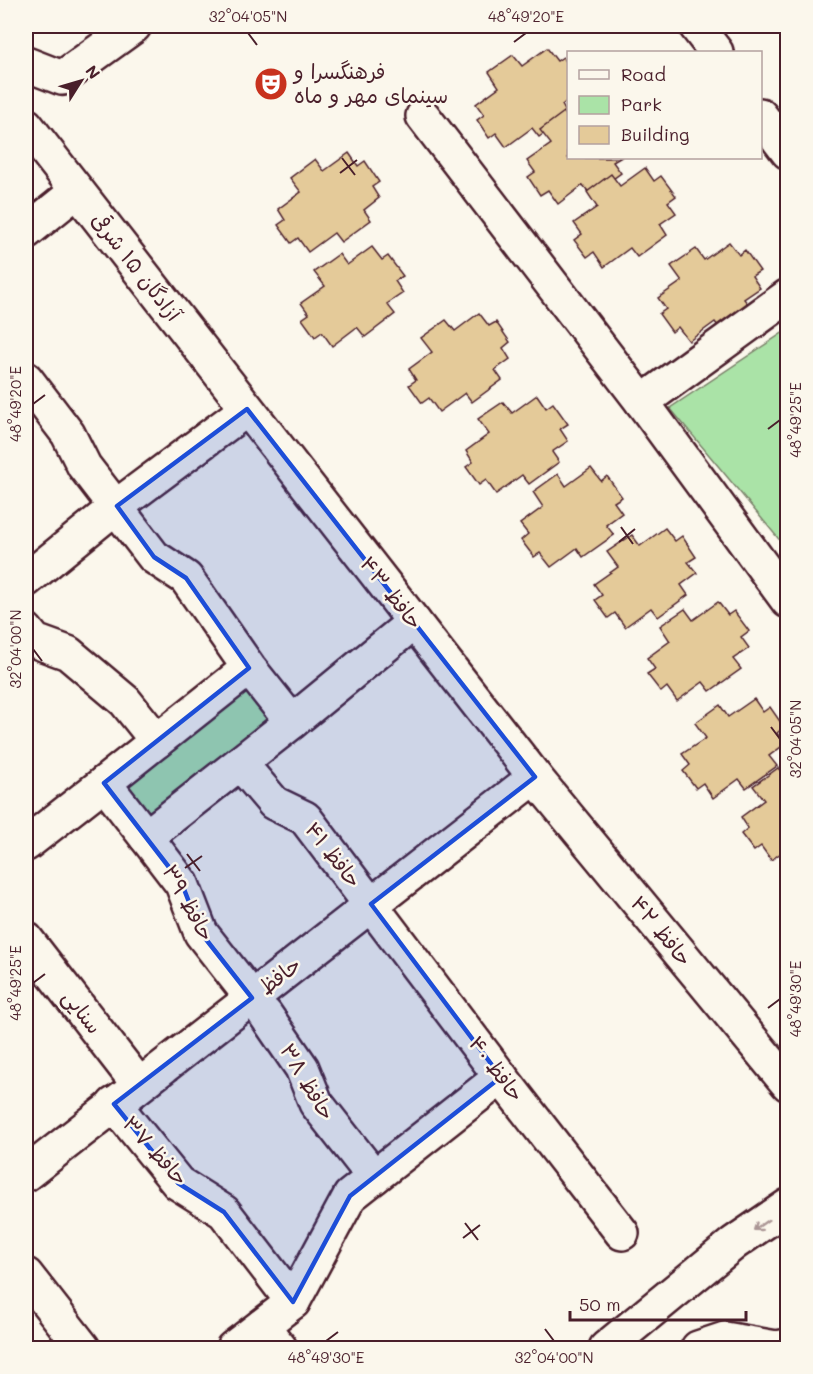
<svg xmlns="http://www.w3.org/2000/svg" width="813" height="1374" font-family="Mali,'Playpen Sans Arabic',sans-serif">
<rect width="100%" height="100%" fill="#fbf7ec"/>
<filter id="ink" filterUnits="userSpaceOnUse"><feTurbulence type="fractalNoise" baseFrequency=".0167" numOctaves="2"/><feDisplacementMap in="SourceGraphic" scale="12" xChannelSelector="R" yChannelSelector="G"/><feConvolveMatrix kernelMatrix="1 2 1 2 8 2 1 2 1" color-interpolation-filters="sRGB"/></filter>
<g filter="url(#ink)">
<g fill="#aae3a7" stroke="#7a8169" stroke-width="1.5">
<path d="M787 330V549L670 408Z"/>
<path d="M246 689 272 722 149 819 123 785Z"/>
</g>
<g fill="#e4ca99" stroke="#4a1f2b" stroke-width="1.5">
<path d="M547 48 557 61 563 57 568 64V100L562 105 568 116 539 137 532 128 506 147 496 133 489 138 477 120 484 115 476 104 499 87 489 72 513 55 522 66Z"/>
<path d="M564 112 568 118V158H620L613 162 621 173 591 195 583 185 558 204 548 190 540 195 528 177 535 172 527 161 551 144 540 130Z"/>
<path d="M349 153 358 166 365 161 379 182 372 187 379 198 364 210 371 220 341 242 334 233 308 252 298 238 291 243 278 225 285 220 278 209 301 192 290 178 315 159 324 171Z"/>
<path d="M645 168 654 181 661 176 676 196 668 202 676 213 660 224 667 235 637 257 630 248 604 267 594 252 587 257 574 240 582 234 574 223 597 207 587 192 611 174 620 186Z"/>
<path d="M729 242 739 255 745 250 760 271 752 276 760 288 744 299 752 309 722 331 715 322 689 341 678 327 672 332 659 314 666 309 658 298 682 281 671 266 696 249 704 260Z"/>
<path d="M372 247 382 260 388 256 403 276 395 281 403 293 387 304 395 314 365 337 357 327 332 346 322 332 315 337 302 319 309 314 301 303 325 286 314 272 339 254 347 265Z"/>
<path d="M479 313 489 326 496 322 510 342 503 348 510 359 495 370 502 380 472 402 465 393 439 412 429 398 422 403 409 385 416 380 409 369 432 352 421 338 446 320 455 331Z"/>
<path d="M537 395 546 408 553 403 568 424 560 429 568 441 552 452 559 462 529 484 522 475 496 494 486 480 479 485 466 467 473 462 466 451 489 434 478 419 503 402 512 413Z"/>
<path d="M591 468 601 481 607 476 622 497 614 502 622 513 606 525 614 535 583 557 577 548 551 567 540 553 534 557 521 540 528 534 520 524 543 507 533 492 558 474 566 486Z"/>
<path d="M665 528 675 541 682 536 696 557 688 562 697 573 681 585 688 595 658 617 651 608 625 627 615 613 608 618 595 600 602 595 594 584 618 567 607 552 632 535 640 546Z"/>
<path d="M718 602 728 615 734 611 749 631 741 637 749 648 733 659 741 669 710 691 703 682 677 701 667 687 661 692 647 674 655 669 647 658 670 641 660 626 685 609 693 620Z"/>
<path d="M754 699 763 712 770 707 784 727 777 733 785 744 769 756 777 766 746 788 739 779 713 798 703 783 696 788 683 771 690 765 682 754 706 738 695 723 720 705 728 717Z"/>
<path d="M778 768 788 779V848L771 860 761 846 754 851 741 834 748 828 741 817 764 800 753 786Z"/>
</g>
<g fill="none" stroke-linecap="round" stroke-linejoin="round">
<g stroke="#4a1f2b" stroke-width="38">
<g id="minor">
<path d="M696 26 716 52"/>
<path d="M26 64 62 78 134 26"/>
<path d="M760 115 788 152"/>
<path d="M423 116 642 402 788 601"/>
<path d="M26 125 535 777 788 1084"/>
<path d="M26 232 77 191"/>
<path d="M26 379 68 434 84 466 154 557 186 578 249 668 292 722 146 837 104 783 249 668"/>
<path d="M642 402 788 296"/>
<path d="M26 580 117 506 247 409"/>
<path d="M26 630 35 641 68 653 125 701 157 741"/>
<path d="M292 722 414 622"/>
<path d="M240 763 274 803 305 818 501 1077 622 1233"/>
<path d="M146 837 182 884 201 933 252 998"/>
<path d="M26 844 104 783"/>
<path d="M26 939 139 1085"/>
<path d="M265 1014 302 1068 316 1103 374 1177"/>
<path d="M114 1104 178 1183 224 1212 293 1302"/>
<path d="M26 1174 535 777"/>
<path d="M26 1275 83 1348"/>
<path d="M262 1326 280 1348"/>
<path d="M233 1348 293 1302 350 1196 501 1077"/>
<path d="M606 1348 734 1243 788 1206"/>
<path d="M698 1348 725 1339 776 1348 788 1346"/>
</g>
</g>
<use href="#minor" stroke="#fbf7ec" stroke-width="33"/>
</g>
<defs><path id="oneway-shaft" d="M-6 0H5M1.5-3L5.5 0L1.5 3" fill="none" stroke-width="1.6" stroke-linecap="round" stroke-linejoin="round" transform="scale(1.5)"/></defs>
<use stroke="#ab9695" href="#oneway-shaft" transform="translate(761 1225) rotate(145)"/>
</g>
<path fill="#1d4ed8" fill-opacity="0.2" stroke="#1d4ed8" stroke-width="4.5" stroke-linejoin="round" d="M247 409 535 777 371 904 501 1077 350 1196 293 1302 224 1212 178 1183 114 1104 252 998 201 933 182 884 104 783 249 668 186 578 154 557 117 506Z"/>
<path fill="none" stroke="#4a1f2b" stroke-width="2" d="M248 33 257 45M514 42 526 33M342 158 355 175M340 173 357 160M33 404 45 395M768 429 780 420M621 527 633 544M619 542 635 529M33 649 42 661M771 727 780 739M187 854 200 871M185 868 202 856M33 983 45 974M768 1008 780 999M465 1223 478 1240M463 1238 480 1225M545 1329 554 1341M326 1341 338 1332"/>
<defs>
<g id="theatre-disc" transform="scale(1.725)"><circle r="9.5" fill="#c8321e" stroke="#fbf7ec"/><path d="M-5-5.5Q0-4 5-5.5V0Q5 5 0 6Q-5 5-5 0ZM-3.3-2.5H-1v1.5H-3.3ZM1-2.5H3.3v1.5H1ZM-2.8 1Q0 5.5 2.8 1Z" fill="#fff"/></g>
</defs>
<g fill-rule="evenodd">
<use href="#theatre-disc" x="271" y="84"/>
</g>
<g text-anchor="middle" stroke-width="5" stroke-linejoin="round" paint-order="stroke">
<g font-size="21" fill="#4a1f2b" stroke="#fbf7ec" text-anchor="start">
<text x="294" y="79">فرهنگسرا و<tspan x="294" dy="24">سینمای مهر و ماه</tspan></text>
</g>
<g font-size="21" fill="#4a1f2b" stroke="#fbf7ec">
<text transform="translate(136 267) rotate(52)" y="7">آزادگان ۱۵ شرقی</text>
<text transform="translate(391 593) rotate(52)" y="7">حافظ ۴۳</text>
<text transform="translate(333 855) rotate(52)" y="7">حافظ ۴۱</text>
<text transform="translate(188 903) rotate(61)" y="7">حافظ ۳۹</text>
<text transform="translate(661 931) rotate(51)" y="7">حافظ ۴۲</text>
<text transform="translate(280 976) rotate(-38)" y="7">حافظ</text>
<text transform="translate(82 1012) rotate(52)" y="7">سنایی</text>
<text transform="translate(496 1069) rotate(53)" y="7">حافظ ۴۰</text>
<text transform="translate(307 1082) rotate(59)" y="7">حافظ ۳۸</text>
<text transform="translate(155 1151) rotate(48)" y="7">حافظ ۳۷</text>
</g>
</g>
<rect width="813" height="1374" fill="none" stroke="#fbf7ec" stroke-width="66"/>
<rect x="567" y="51" width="195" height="108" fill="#fbf7ec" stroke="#b4a19f" stroke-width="1.5"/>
<rect x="579" y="70" width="30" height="9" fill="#fbf7ec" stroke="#b4a19f" stroke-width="1.5"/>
<text x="621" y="81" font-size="18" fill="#4a1f2b">Road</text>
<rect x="579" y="96" width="30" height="18" fill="#aae3a7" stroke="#b4a19f" stroke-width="1.5"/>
<text x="621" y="111" font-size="18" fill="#4a1f2b">Park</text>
<rect x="579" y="126" width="30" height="18" fill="#e4ca99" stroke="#b4a19f" stroke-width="1.5"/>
<text x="621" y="141" font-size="18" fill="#4a1f2b">Building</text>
<g transform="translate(81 81) rotate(53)" stroke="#fbf7ec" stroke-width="4.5" paint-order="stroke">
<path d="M0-4.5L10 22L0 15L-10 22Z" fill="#4a1f2b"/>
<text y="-9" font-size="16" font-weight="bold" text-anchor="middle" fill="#4a1f2b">N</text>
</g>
<path d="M570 1311v9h176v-9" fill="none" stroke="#4a1f2b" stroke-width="3"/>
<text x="579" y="1311" font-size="18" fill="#4a1f2b" stroke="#fbf7ec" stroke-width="4.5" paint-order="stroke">50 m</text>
<rect x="33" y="33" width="747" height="1308" fill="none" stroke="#4a1f2b" stroke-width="2"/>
<g font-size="15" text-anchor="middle" fill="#4a1f2b">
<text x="248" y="22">32°04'05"N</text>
<text x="526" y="22">48°49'20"E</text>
<text transform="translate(16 404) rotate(-90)" y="5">48°49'20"E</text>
<text transform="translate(796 420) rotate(-90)" y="5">48°49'25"E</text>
<text transform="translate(16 649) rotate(-90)" y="5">32°04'00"N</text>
<text transform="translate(796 739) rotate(-90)" y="5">32°04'05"N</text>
<text transform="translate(16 983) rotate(-90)" y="5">48°49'25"E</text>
<text transform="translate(796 999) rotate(-90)" y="5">48°49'30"E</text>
<text x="326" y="1363">48°49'30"E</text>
<text x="554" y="1363">32°04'00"N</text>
</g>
</svg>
